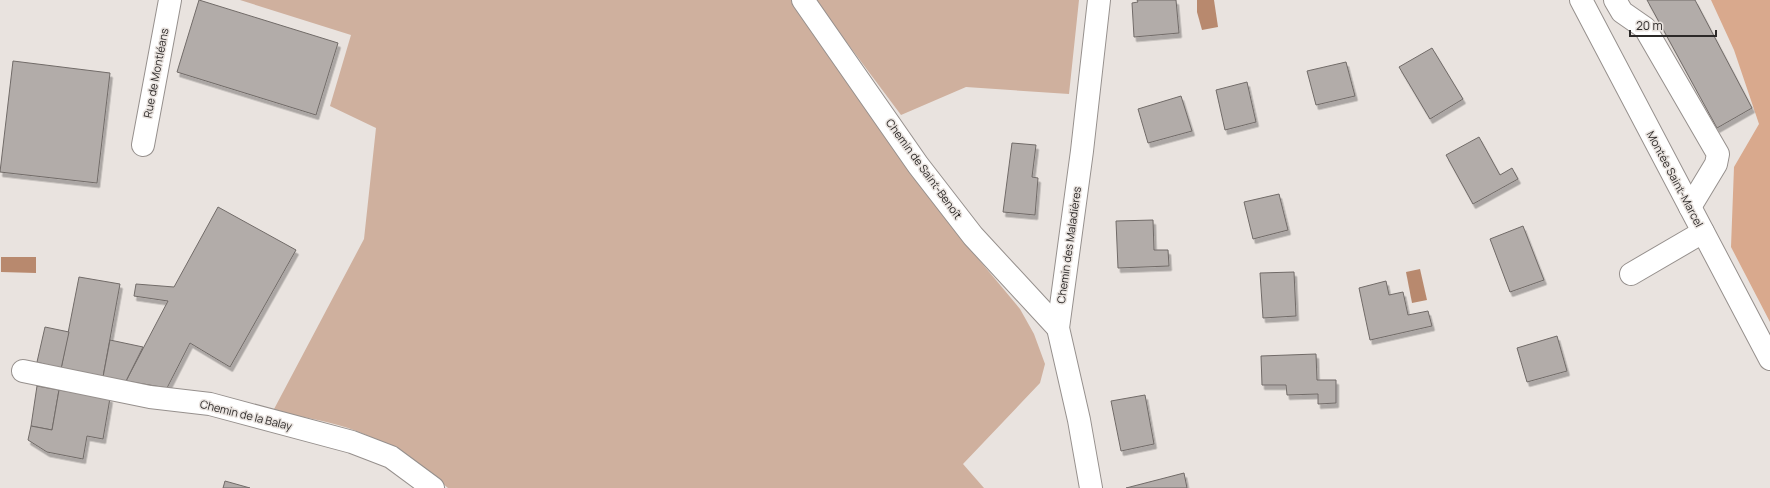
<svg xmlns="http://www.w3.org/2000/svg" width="1770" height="488" font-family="Manrope,sans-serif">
<defs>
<filter id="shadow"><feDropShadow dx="2.5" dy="4.5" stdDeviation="0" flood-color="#0004"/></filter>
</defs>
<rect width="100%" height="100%" fill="#e9e3df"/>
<g fill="#cfb09e">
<path d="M240 0H791L951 226 1020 309 1034 334 1045 364 1040 383 963 464 984 488H448C417 461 387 441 348 428 324 420 297 416 273 411L364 239 376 128 330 106 351 35Z"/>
<path d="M815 0H1079L1069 94 966 87 901 115Z"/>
</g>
<path fill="#d9a98d" d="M1711 0H1770V322L1731 247 1734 167 1759 124 1734 50Z"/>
<g fill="#b8896e">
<path d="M1197 0H1214L1218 27 1202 30 1197 12Z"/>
<path d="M1 257H36V273L1 272Z"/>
<path d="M1420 269 1427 300 1412 303 1406 272Z"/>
</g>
<g fill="#b2aca9" stroke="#716b68" filter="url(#shadow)">
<path d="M199 0 338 43 316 115 177 72Z"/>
<path d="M1137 0H1176L1179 33 1134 37 1132 3 1138 2Z"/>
<path d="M1647 0H1695L1752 108 1717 128Z"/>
<path d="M1432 48 1463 99 1430 119 1399 67Z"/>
<path d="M13 61 110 73 97 183 0 172Z"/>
<path d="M1346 62 1355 96 1316 105 1307 71Z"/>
<path d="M1247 82 1256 122 1225 130 1216 90Z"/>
<path d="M1181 96 1192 131 1148 143 1138 109Z"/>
<path d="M1479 137 1500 175 1512 168 1518 179 1473 204 1446 155Z"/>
<path d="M1012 143 1036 145 1032 177 1038 178 1035 215 1003 212Z"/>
<path d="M1279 194 1288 230 1253 239 1244 202Z"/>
<path d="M218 207 296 250 230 367 190 343 167 388 126 381 168 301 134 296 136 284 174 287Z"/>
<path d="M1153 220 1154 250H1168L1169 266 1118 268 1116 221Z"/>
<path d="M1523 226 1544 280 1510 292 1490 239Z"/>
<path d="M1294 272 1296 316 1263 318 1260 273Z"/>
<path d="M79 277 120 284 103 377 61 369Z"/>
<path d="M1386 281 1389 295 1403 292 1408 315 1428 311 1432 326 1370 340 1359 288Z"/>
<path d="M45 327 69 332 61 369 37 362Z"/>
<path d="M1557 336 1567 371 1527 382 1517 348Z"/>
<path d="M110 340 143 347 126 381 103 377Z"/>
<path d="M1316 354 1317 380H1336V403L1318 404V394L1287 395 1286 385H1262L1261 356Z"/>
<path d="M37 386 59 390 52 430 31 426Z"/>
<path d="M59 390 110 398 103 439 87 436 83 459 47 452 28 440 31 426 52 430Z"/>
<path d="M1145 395 1154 444 1121 451 1111 401Z"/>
<path d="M1184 473 1187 488H1126Z"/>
<path d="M225 481 250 488H223Z"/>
</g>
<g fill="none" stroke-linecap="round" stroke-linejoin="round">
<g stroke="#96908d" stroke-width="24">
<g id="minor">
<path d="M803 0 918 165 973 236 1058 328"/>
<path d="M1615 0 1622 12 1645 28 1718 154 1716 164 1690 207"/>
<path d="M143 145 170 0"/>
<path d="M1631 274 1703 232"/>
<path d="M23 371 150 397 210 404 352 442 391 457 433 488"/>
<path d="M1091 488 1079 420 1058 328 1082 151 1099 0"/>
</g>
</g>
<g stroke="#96908d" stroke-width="24">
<path id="major" d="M1581 0 1770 359"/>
</g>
<use href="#minor" stroke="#fff" stroke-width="22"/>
<use href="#major" stroke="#fff" stroke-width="22"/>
</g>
<g text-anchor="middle" stroke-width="3" stroke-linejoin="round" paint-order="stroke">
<g font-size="11" fill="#2c2928" stroke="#e9e3df">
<text transform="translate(156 73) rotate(-79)" y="4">Rue de Montléans</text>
<text transform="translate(924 169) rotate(54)" y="4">Chemin de Saint-Benoît</text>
<text transform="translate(1675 179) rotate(62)" y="4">Montée Saint-Marcel</text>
<text transform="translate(1069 245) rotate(-82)" y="4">Chemin des Maladières</text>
<text transform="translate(246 415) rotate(14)" y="4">Chemin de la Balay</text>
</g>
</g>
<path d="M1630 30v6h86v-6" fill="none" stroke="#2c2928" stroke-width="2"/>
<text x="1636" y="30" font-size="12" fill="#2c2928" stroke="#e9e3df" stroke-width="3" paint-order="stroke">20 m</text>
</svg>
